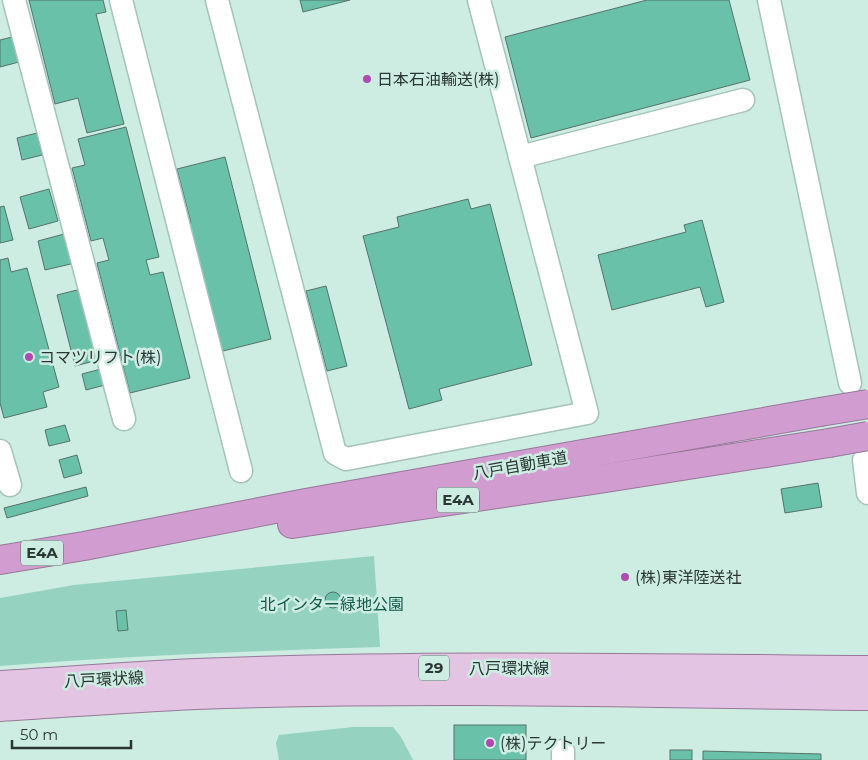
<svg xmlns="http://www.w3.org/2000/svg" width="868" height="760" font-family="Montserrat,'Noto Sans JP',sans-serif">
<rect width="100%" height="100%" fill="#cdece2"/>
<g fill="#95d2c0">
<path d="M374 556 380 647C253 651 127 656 0 666V598L74 585Z"/>
<path d="M353 727H393L401 737 413 760H279L276 743 279 735Z"/>
</g>
<g fill="#6ac1aa" stroke="#567269">
<path d="M29 0H103L106 12 96 14 124 124 87 133 78 98 55 104Z"/>
<path d="M300 0H350L303 12Z"/>
<path d="M647 0H729L750 80 531 138 505 37Z"/>
<path d="M12 37 19 62 0 67V40Z"/>
<path d="M126 127 159 257 146 260 150 275 163 272 190 378 130 393 97 263 109 260 103 238 91 241 72 168 85 165 78 139Z"/>
<path d="M37 133 42 155 22 160 17 138Z"/>
<path d="M225 157 271 339 215 353 183 225 191 223 177 169Z"/>
<path d="M49 189 58 221 29 229 20 197Z"/>
<path d="M468 199 471 209 490 204 532 365 439 389 442 400 409 409 363 236 399 227 397 217Z"/>
<path d="M4 206 13 240 0 243V207Z"/>
<path d="M702 220 724 302 706 307 700 287 612 310 598 255 686 232 684 225Z"/>
<path d="M68 233 75 263 45 270 38 241Z"/>
<path d="M8 258 11 272 27 268 59 387 43 392 47 407 4 418 0 403V260Z"/>
<path d="M326 286 347 366 327 371 306 291Z"/>
<path d="M81 289 98 360 75 366 57 295Z"/>
<path d="M101 369 105 385 86 390 82 374Z"/>
<path d="M65 425 70 441 49 446 45 430Z"/>
<path d="M77 455 82 473 64 478 59 460Z"/>
<path d="M818 483 822 507 785 513 781 489Z"/>
<path d="M86 487 88 496 7 518 4 508Z"/>
<circle cx="333" cy="600" r="8"/>
<path d="M126 610 128 630 118 631 116 611Z"/>
<rect x="454" y="725" width="72" height="35"/>
<rect x="670" y="750" width="22" height="10"/>
<path d="M703 751 821 754V760H703Z"/>
</g>
<g fill="none" stroke-linecap="round" stroke-linejoin="round">
<g stroke="#a5c3b9" stroke-width="25">
<g id="minor">
<path d="M14 0 124 419"/>
<path d="M121 0 241 471"/>
<path d="M217 0 335 453 346 459 587 413 479 0"/>
<path d="M769 0 850 383"/>
<path d="M520 157 743 100"/>
<path d="M0 451 10 485"/>
<path d="M864 460 868 493"/>
<path d="M563 751V760"/>
</g>
</g>
<g stroke="#977899" stroke-width="30">
<g id="major">
<path d="M0 685C65 681 131 676 196 673 420 664 644 668 868 670"/>
<path d="M0 707C65 703 131 698 196 695 420 687 644 693 868 696"/>
</g>
</g>
<g stroke="#977899" stroke-width="30">
<g id="highway">
<path d="M292 524 593 480 829 443"/>
<path d="M0 560 84 546 306 503 820 412"/>
</g>
</g>
<use href="#minor" stroke="#fff" stroke-width="22"/>
<use href="#major" stroke="#e3c4e3" stroke-width="28"/>
<use href="#highway" stroke="#d19cd0" stroke-width="28"/>
<g stroke="#977899" stroke-width="30" stroke-linecap="butt">
<g id="highway-bridge">
<path d="M820 412 868 404"/>
<path d="M829 443 868 436"/>
</g>
</g>
<use href="#highway-bridge" stroke="#d19cd0" stroke-width="28"/>
</g>
<g fill="#ae4ab0" stroke="#cdece2" stroke-width="2">
<circle cx="367" cy="79" r="5"/>
<circle cx="29" cy="357" r="5"/>
<circle cx="625" cy="577" r="5"/>
<circle cx="490" cy="743" r="5"/>
</g>
<g text-anchor="middle" stroke-width="5" stroke-linejoin="round" paint-order="stroke">
<g fill="#cdece2" stroke="#5b6d68" stroke-width="1">
<rect x="437" y="487.5" width="42" height="25" rx="4"/>
<rect x="21" y="540.5" width="42" height="25" rx="4"/>
<rect x="419" y="655.5" width="30" height="25" rx="4"/>
</g>
<g font-size="15" font-weight="bold" fill="#2a3633">
<text x="458" y="505">E4A</text>
<text x="42" y="558">E4A</text>
<text x="434" y="673">29</text>
</g>
<g font-size="16" fill="#2a3633" stroke="#cdece2" text-anchor="start">
<text x="377" y="85">日本石油輸送(株)</text>
<text x="39" y="363">コマツリフト(株)</text>
<text x="635" y="583">(株)東洋陸送社</text>
<text x="500" y="749">(株)テクトリー</text>
</g>
<g font-size="16" fill="#2a3633" stroke="#cdece2">
<text transform="translate(520 465) rotate(-10)" y="6">八戸自動車道</text>
<text x="509" y="674">八戸環状線</text>
<text transform="translate(104 679) rotate(-3)" y="6">八戸環状線</text>
</g>
<g font-size="16" fill="#115a4a" stroke="#cdece2">
<text x="332" y="610">北インター緑地公園</text>
</g>
</g>
<path d="M12 740v8h119v-8" fill="none" stroke="#2a3633" stroke-width="2.5"/>
<text x="20" y="740" font-size="15" fill="#2a3633" stroke="#cdece2" stroke-width="4" paint-order="stroke">50 m</text>
</svg>
